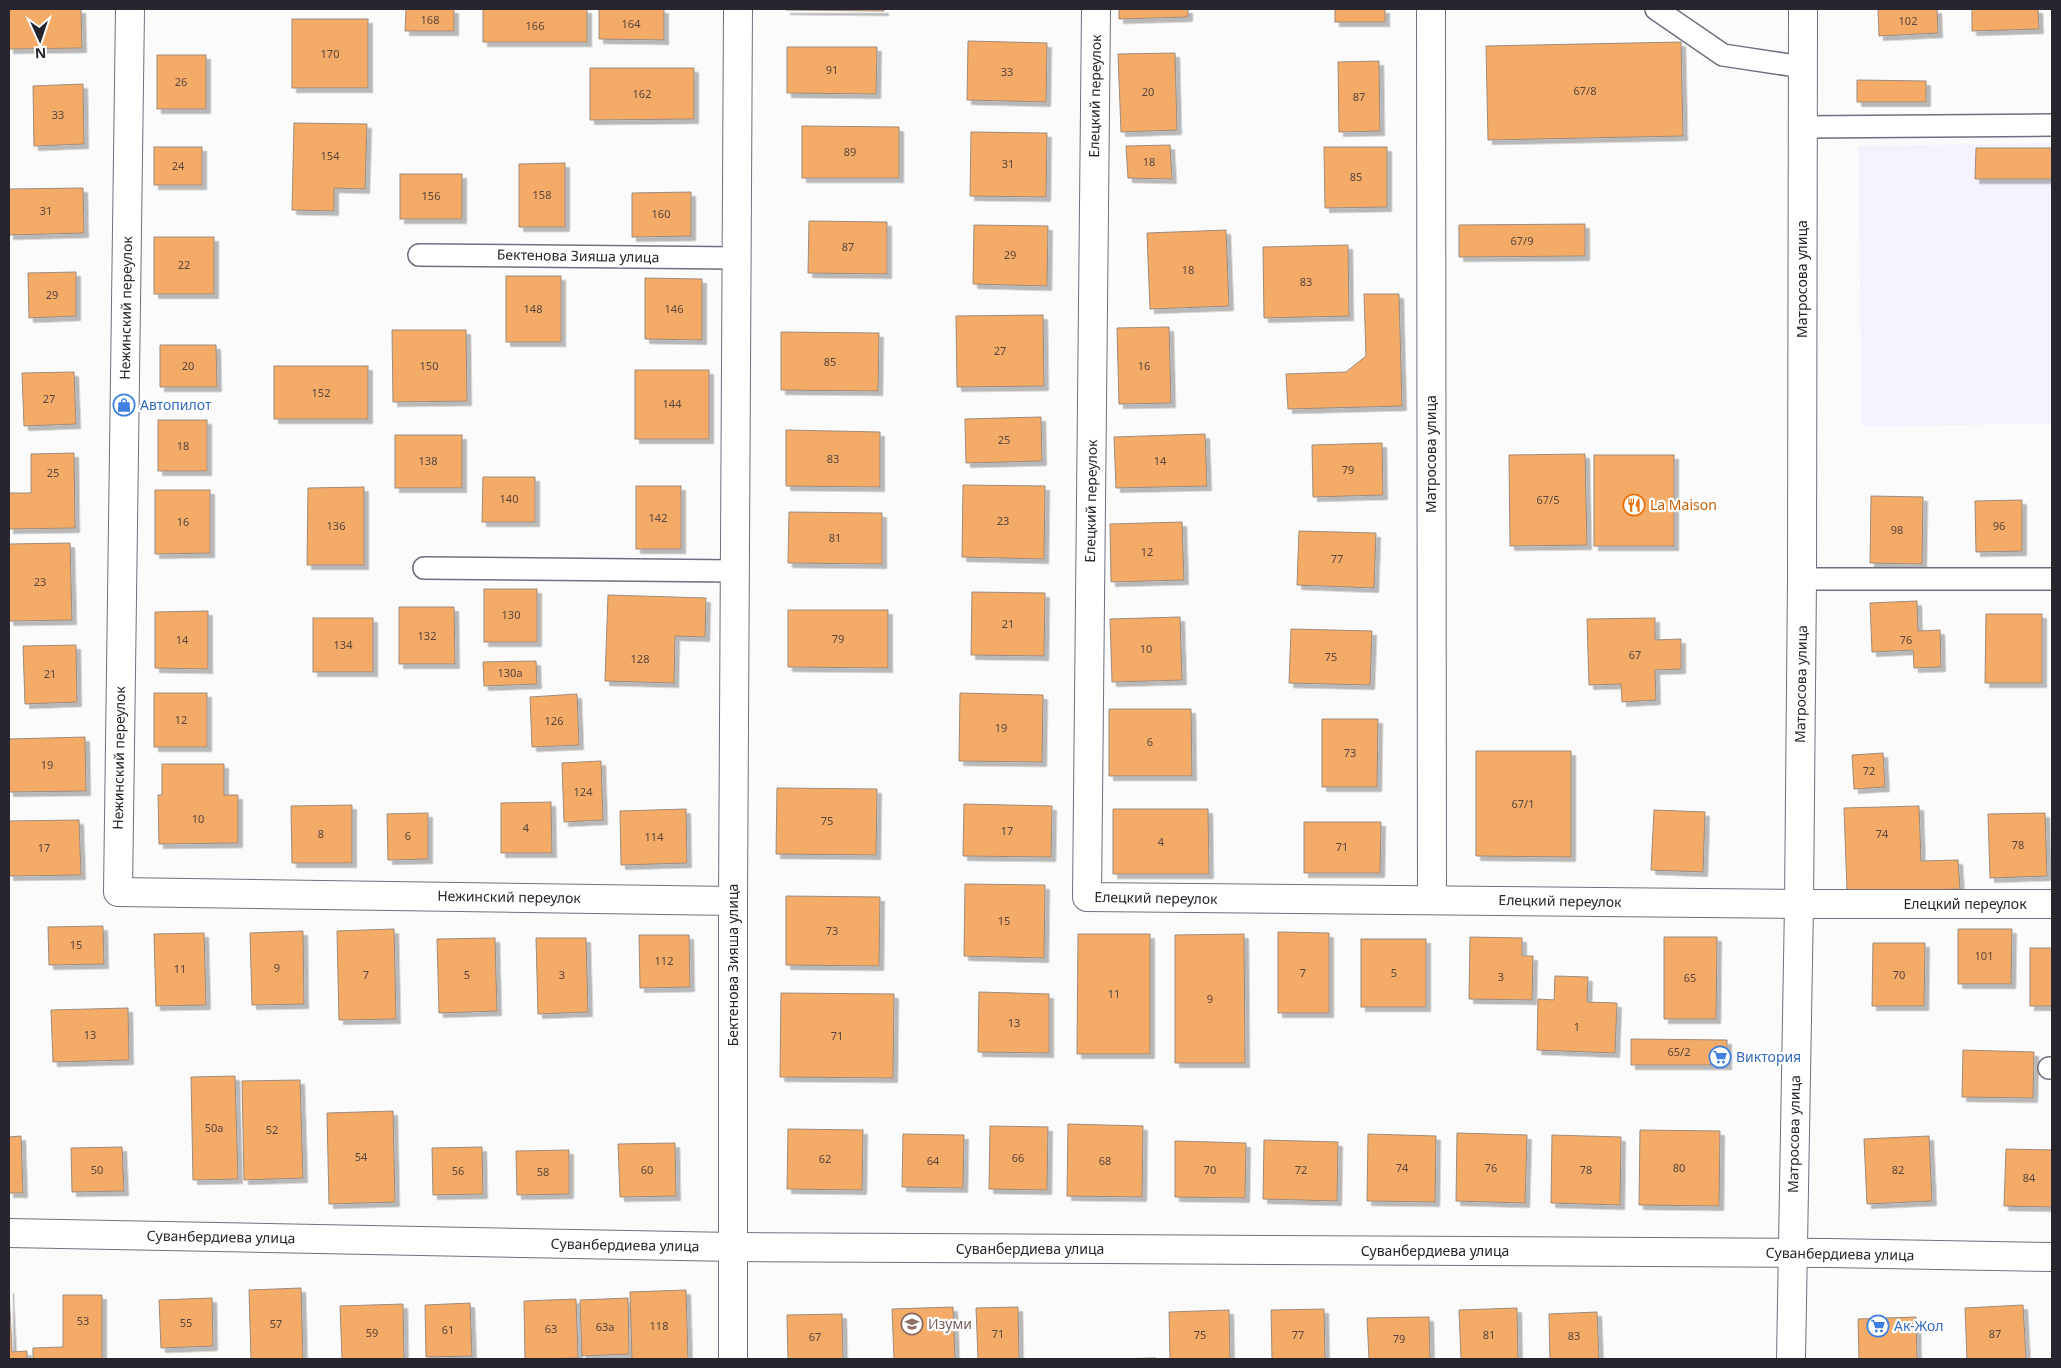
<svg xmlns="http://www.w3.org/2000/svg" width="2061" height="1368" font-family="'Noto Sans',sans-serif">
<defs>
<filter id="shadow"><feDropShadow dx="4.5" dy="4.5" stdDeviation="0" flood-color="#0004"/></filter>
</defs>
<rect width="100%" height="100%" fill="#fbfbfb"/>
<path fill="#f5f2ff" d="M2052 143V424L1862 426 1858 146Z"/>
<g fill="#f4ab68" stroke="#9d8b7c" filter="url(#shadow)">
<path d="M9 9H81L82 48 9 49Z"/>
<path d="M406 9H454V31H405Z"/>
<rect x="483" y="9" width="104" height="33"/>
<path d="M599 9H664V40L599 39Z"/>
<path d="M786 9H884V11L786 10Z"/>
<path d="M1119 9H1188V17L1119 19Z"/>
<rect x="1335" y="9" width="50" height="13"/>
<path d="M1878 9H1937L1938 33 1879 36Z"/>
<path d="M1972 9H2038L2039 29 1972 31Z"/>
<rect x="292" y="19" width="76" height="69"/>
<path d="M968 41 1047 43 1046 102 967 100Z"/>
<path d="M1681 42 1683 136 1488 140 1486 46Z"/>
<path d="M787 47H877L876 94 787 93Z"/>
<path d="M1175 53 1177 130 1121 132 1118 54Z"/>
<rect x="157" y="55" width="49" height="54"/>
<path d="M1379 61 1380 131 1339 132 1338 62Z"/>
<path d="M590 68H694V119L590 120Z"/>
<path d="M1857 80 1926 81V102H1857Z"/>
<path d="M83 84 84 144 34 146 33 86Z"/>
<path d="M294 123 367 124 365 189 334 188V211L292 210Z"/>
<path d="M802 126 899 127V178H802Z"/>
<path d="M971 132 1047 133 1046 197 970 196Z"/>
<path d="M1170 145 1172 179 1128 178 1126 146Z"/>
<rect x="154" y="147" width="48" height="38"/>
<path d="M1324 147H1387V207L1325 208Z"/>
<path d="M1976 148H2052V179H1975Z"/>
<path d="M565 163V227H519V164Z"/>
<rect x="400" y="174" width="62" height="45"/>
<path d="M83 188 84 233 9 235V189Z"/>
<path d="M691 192V236L632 237V193Z"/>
<path d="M809 221 887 222V274L808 273Z"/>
<path d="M1585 224V256L1459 257V225Z"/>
<path d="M974 225 1048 226 1047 286 973 284Z"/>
<path d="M1226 230 1229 306 1150 309 1147 233Z"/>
<rect x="154" y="237" width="60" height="57"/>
<path d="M1348 245 1349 316 1264 318 1263 247Z"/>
<path d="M76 272V316L29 318 28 273Z"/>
<rect x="506" y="276" width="55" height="66"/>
<path d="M645 278 702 279V340L645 339Z"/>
<path d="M1364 294H1399L1402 406 1288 409 1286 374 1346 372 1366 356Z"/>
<path d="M1043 315 1044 386 957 387 956 316Z"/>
<path d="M1169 327 1171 403 1119 404 1117 328Z"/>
<path d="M392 330H466L467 401 393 402Z"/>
<path d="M781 332 879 333 878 391 781 390Z"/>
<path d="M160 345H216L217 387H160Z"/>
<rect x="274" y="366" width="94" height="53"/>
<rect x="635" y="370" width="74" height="69"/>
<path d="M74 372 76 424 24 426 22 373Z"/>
<path d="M1041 417 1042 461 966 463 965 419Z"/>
<rect x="158" y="420" width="49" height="51"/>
<path d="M786 430 880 432V487L786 486Z"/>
<path d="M1205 434 1207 486 1116 488 1114 437Z"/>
<rect x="395" y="435" width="67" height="53"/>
<path d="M1382 443 1383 495 1313 497 1312 445Z"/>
<path d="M74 453 75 528 9 529V493H31V454Z"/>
<path d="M1585 454 1587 545 1510 546 1509 455Z"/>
<rect x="1594" y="455" width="80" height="91"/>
<path d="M483 477H535V522H482Z"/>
<path d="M963 485 1045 486 1044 559 962 557Z"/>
<rect x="636" y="486" width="45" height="63"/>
<path d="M364 487V565H307L308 488Z"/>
<path d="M155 490H210V553L155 554Z"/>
<path d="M1871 496 1923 497 1922 564 1870 563Z"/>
<path d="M2022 500V551L1976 552 1975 501Z"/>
<path d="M789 512 882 513V564L788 563Z"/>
<path d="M1182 522 1184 580 1111 582 1110 524Z"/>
<path d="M1299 531 1376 533 1374 588 1297 585Z"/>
<path d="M70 543 72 620 9 621V544Z"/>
<rect x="484" y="589" width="53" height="53"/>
<path d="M972 592 1045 593 1044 656 971 655Z"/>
<path d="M608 595 706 598 705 637 675 636 674 683 605 681Z"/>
<path d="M1917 601 1918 631 1940 630 1941 667 1914 668 1913 650 1872 652 1870 603Z"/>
<path d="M399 607H454L455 664H399Z"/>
<path d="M788 610H888V668L788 667Z"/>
<path d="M208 611V669L155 668V612Z"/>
<path d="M1986 614H2042V683H1985Z"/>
<path d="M1180 617 1182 680 1112 682 1110 619Z"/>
<rect x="313" y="618" width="60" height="54"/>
<path d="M1655 618V640L1681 639V669L1655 670 1656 700 1622 702 1621 684 1589 685 1587 619Z"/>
<path d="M1291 629 1372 631 1370 685 1289 683Z"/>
<path d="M76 645 77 702 25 704 23 646Z"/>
<path d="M536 661 537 684 484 686 483 662Z"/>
<rect x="154" y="693" width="53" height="54"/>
<path d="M960 693 1043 695 1042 762 959 761Z"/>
<path d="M577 694 579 745 532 747 530 697Z"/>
<path d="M1109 709H1191L1192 776H1109Z"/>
<path d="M1322 719H1378L1377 787H1322Z"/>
<path d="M85 737 86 791 9 792V739Z"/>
<path d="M1476 751H1571V857L1476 856Z"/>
<path d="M1883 753 1885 787 1854 789 1852 755Z"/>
<path d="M601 761 603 820 564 822 562 763Z"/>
<path d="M162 764H224V795H238V843L159 844 158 795H162Z"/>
<path d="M777 788 877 789 876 855 776 854Z"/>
<path d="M551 802 552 853H501V803Z"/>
<path d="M964 804 1052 806 1051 857 963 856Z"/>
<path d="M352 805V863H292L291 806Z"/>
<path d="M1919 806 1921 861 1958 860 1960 889 1847 892 1844 808Z"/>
<path d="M686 809 687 863 621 865 620 811Z"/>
<path d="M1113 809H1208L1209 874H1113Z"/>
<path d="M1654 810 1705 812 1703 872 1651 870Z"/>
<path d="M428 813V859L388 860 387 814Z"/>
<path d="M2045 813 2047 876 1990 878 1988 814Z"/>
<path d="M79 820 81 875 9 876V821Z"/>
<path d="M1304 822H1381L1380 873H1304Z"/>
<path d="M965 884 1045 885 1044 958 964 956Z"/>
<path d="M786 896 880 897 879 966 786 965Z"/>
<path d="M103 926 104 964 49 965 48 927Z"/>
<path d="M394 929 396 1019 339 1020 337 931Z"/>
<path d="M1958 929H2012L2011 984H1958Z"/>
<path d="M303 931 304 1004 252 1005 250 933Z"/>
<path d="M1278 932 1329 933V1013H1278Z"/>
<path d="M204 933 206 1005 156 1006 154 934Z"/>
<path d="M1078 934H1150V1054H1077Z"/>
<path d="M1244 934 1245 1063H1175V935Z"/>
<path d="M639 935H689L690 987 640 988Z"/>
<path d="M1470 937 1522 938V956H1533L1532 1000 1469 999Z"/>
<path d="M1664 937H1717L1716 1019H1664Z"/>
<path d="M495 938 497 1011 439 1013 437 939Z"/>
<path d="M536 938H586L588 1012 538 1014Z"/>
<rect x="1361" y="939" width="65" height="68"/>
<path d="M1873 943H1925L1924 1006H1872Z"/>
<rect x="2030" y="948" width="22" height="58"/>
<path d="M1555 976 1588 977 1587 1002 1617 1003 1615 1053 1537 1050 1538 999 1554 1000Z"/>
<path d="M979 992 1049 994V1053L978 1052Z"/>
<path d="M781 993 894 994 893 1078 780 1077Z"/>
<path d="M128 1008 129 1060 53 1062 51 1010Z"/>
<path d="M1631 1039 1727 1040V1065H1631Z"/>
<path d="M1963 1050 2034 1052 2033 1098 1962 1097Z"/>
<path d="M235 1076 238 1179 193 1180 191 1077Z"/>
<path d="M300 1080 303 1178 244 1180 242 1081Z"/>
<path d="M393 1111 395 1202 329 1204 327 1113Z"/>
<path d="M1068 1124 1143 1126 1142 1197 1067 1196Z"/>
<path d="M990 1126 1048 1127 1047 1190 989 1189Z"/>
<path d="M788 1129 863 1130 862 1190 787 1189Z"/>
<path d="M1640 1130 1720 1131 1719 1206 1639 1205Z"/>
<path d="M1457 1133 1527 1135 1525 1203 1456 1201Z"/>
<path d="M903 1134 964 1135 963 1188 902 1187Z"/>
<path d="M1368 1134 1436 1136 1435 1202 1367 1201Z"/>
<path d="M1552 1135 1621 1137 1620 1205 1551 1203Z"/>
<path d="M21 1136 23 1193H9V1137Z"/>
<path d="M1929 1136 1932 1201 1867 1204 1864 1139Z"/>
<path d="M1264 1140 1338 1142 1337 1201 1263 1199Z"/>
<path d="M1175 1141 1246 1143 1245 1198 1175 1197Z"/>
<path d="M675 1143 676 1196 620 1197 618 1144Z"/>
<path d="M122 1147 124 1191 72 1192 71 1148Z"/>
<path d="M482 1147 483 1194 433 1195 432 1148Z"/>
<path d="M2006 1149 2052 1150V1207L2004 1206Z"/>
<path d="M569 1150V1194L517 1195 516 1151Z"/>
<path d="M301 1288 303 1359H251L249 1290Z"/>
<path d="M9 1289 12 1352 27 1351V1359H9Z"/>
<path d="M686 1290 688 1359H632L630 1292Z"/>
<path d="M63 1295H102V1359H33V1348L63 1347Z"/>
<path d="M212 1298 213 1346 161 1348 159 1300Z"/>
<path d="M628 1298 629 1354 582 1356 580 1300Z"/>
<path d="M576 1299 578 1358 525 1359 524 1301Z"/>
<path d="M470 1303 472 1356 426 1357 425 1305Z"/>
<path d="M403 1304 404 1359H342L340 1306Z"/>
<path d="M2023 1305 2026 1359H1967L1965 1308Z"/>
<path d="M953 1307 955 1359H894L892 1309Z"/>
<path d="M1018 1307 1019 1359H978L976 1308Z"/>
<path d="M1517 1308 1518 1359H1461L1459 1310Z"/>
<path d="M1324 1309 1325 1359H1272L1271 1310Z"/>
<path d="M1229 1310 1230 1359H1170L1169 1312Z"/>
<path d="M1597 1312 1599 1359H1550L1549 1314Z"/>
<path d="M842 1314 843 1359H788L787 1315Z"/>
<path d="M1429 1317 1430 1359H1369L1367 1318Z"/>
<path d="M1916 1317 1917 1359H1859L1858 1319Z"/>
<path d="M1156 1358V1359H1113Z"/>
</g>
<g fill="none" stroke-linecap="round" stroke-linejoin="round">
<g stroke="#726e81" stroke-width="24">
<g id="service">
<path d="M1656 9 1723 55 1803 67"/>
<path d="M1803 127 2052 125"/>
<path d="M419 255 737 258"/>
<path d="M424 568 735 571"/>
<path d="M1802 579H2052"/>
<path d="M2049 1068H2052"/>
</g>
</g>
<g stroke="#726e81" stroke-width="30">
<g id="minor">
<path d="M130 9 118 892 733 901"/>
<path d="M1096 9 1087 897 1799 904H2052"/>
<path d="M1431 9 1432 900"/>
<path d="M9 1233 733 1247 1829 1253 2052 1257"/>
<path d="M733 1359V901L738 9"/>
<path d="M1791 1359 1799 904 1802 579 1803 9"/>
</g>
</g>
<use href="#service" stroke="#fff" stroke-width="21"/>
<use href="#minor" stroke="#fff" stroke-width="28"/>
</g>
<defs>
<g id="shop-ring" transform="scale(1.125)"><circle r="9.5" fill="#fff" stroke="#3f7fe0" stroke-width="1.5"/><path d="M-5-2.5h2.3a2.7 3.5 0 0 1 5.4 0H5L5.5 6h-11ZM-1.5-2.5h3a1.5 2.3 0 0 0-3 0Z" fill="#3f7fe0"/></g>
<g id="restaurant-ring" transform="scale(1.125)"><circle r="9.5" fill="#fff" stroke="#e8710a" stroke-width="1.5"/><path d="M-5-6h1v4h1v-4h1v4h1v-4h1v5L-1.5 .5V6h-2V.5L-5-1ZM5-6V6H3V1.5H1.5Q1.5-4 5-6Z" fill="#e8710a"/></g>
<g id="supermarket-ring" transform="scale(1.125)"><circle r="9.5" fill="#fff" stroke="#3f7fe0" stroke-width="1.5"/><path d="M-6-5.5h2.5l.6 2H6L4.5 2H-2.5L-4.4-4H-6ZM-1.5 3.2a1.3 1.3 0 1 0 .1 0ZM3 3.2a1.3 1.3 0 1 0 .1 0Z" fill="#3f7fe0"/></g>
<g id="school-ring" transform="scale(1.125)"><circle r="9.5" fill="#fff" stroke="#8d6e63" stroke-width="1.5"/><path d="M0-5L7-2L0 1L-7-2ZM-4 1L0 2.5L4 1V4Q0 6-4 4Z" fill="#8d6e63"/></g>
</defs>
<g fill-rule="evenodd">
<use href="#shop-ring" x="124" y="405"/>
<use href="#restaurant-ring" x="1634" y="505"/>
<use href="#supermarket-ring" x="1720" y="1057"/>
<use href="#school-ring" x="912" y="1324"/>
<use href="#supermarket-ring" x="1878" y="1326"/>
</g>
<g text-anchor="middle" stroke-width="4.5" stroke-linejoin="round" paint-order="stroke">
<g font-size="11" fill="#5a463c">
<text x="430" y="24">168</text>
<text x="1908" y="25">102</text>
<text x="631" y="28">164</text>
<text x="535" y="30">166</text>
<text x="330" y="58">170</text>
<text x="832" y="74">91</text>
<text x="1007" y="76">33</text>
<text x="181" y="86">26</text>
<text x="1585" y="95">67/8</text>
<text x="1148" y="96">20</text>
<text x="642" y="98">162</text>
<text x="1359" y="101">87</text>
<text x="58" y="119">33</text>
<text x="850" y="156">89</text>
<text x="330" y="160">154</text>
<text x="1149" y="166">18</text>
<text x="1008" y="168">31</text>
<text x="178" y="170">24</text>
<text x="1356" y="181">85</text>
<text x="542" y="199">158</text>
<text x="431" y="200">156</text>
<text x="46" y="215">31</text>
<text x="661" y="218">160</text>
<text x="1522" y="245">67/9</text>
<text x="848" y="251">87</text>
<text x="1010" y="259">29</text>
<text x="184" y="269">22</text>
<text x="1188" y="274">18</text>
<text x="1306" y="286">83</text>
<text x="52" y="299">29</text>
<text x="533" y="313">148</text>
<text x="674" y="313">146</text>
<text x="1000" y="355">27</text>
<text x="830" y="366">85</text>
<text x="188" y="370">20</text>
<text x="429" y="370">150</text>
<text x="1144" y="370">16</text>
<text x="321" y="397">152</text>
<text x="49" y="403">27</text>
<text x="672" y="408">144</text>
<text x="1004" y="444">25</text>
<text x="183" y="450">18</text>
<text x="833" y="463">83</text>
<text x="428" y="465">138</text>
<text x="1160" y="465">14</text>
<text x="1348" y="474">79</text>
<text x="53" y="477">25</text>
<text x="509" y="503">140</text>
<text x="1548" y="504">67/5</text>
<text x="658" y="522">142</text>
<text x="1003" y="525">23</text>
<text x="183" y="526">16</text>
<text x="336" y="530">136</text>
<text x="1999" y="530">96</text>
<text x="1897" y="534">98</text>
<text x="835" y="542">81</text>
<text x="1147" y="556">12</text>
<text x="1337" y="563">77</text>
<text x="40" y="586">23</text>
<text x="511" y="619">130</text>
<text x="1008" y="628">21</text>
<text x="427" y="640">132</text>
<text x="838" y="643">79</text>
<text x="182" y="644">14</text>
<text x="1906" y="644">76</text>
<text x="343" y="649">134</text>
<text x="1146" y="653">10</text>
<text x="1635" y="659">67</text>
<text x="1331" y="661">75</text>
<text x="640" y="663">128</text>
<text x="510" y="677">130а</text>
<text x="50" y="678">21</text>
<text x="181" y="724">12</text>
<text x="554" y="725">126</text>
<text x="1001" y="732">19</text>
<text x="1150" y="746">6</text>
<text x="1350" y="757">73</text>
<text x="47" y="769">19</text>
<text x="1869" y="775">72</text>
<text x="583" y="796">124</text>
<text x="1523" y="808">67/1</text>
<text x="198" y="823">10</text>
<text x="827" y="825">75</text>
<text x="526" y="832">4</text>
<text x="1007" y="835">17</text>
<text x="321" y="838">8</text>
<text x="1882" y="838">74</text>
<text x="408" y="840">6</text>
<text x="654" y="841">114</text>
<text x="1161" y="846">4</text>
<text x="2018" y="849">78</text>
<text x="1342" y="851">71</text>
<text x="44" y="852">17</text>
<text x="1004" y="925">15</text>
<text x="832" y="935">73</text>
<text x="76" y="949">15</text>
<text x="1984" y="960">101</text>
<text x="664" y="965">112</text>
<text x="277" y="972">9</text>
<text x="180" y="973">11</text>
<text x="1303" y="977">7</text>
<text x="1394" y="977">5</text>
<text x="366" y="979">7</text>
<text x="467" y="979">5</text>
<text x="562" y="979">3</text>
<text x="1899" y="979">70</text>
<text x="1501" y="981">3</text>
<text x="1690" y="982">65</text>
<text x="1114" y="998">11</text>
<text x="1210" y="1003">9</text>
<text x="1014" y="1027">13</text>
<text x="1577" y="1031">1</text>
<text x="90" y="1039">13</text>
<text x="837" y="1040">71</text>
<text x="1679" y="1056">65/2</text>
<text x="214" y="1132">50а</text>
<text x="272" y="1134">52</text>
<text x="361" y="1161">54</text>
<text x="1018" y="1162">66</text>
<text x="825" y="1163">62</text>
<text x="933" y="1165">64</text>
<text x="1105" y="1165">68</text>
<text x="1402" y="1172">74</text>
<text x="1491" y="1172">76</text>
<text x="1679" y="1172">80</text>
<text x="97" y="1174">50</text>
<text x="647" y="1174">60</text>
<text x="1210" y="1174">70</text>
<text x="1301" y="1174">72</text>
<text x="1586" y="1174">78</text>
<text x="1898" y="1174">82</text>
<text x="458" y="1175">56</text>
<text x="543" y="1176">58</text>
<text x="2029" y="1182">84</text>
<text x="83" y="1325">53</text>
<text x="186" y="1327">55</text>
<text x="276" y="1328">57</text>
<text x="659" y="1330">118</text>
<text x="605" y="1331">63а</text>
<text x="551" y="1333">63</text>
<text x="448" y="1334">61</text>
<text x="372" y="1337">59</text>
<text x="998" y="1338">71</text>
<text x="1995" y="1338">87</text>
<text x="1200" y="1339">75</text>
<text x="1298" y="1339">77</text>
<text x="1489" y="1339">81</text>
<text x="1574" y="1340">83</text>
<text x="815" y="1341">67</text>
<text x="1399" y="1343">79</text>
</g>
<g font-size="14" fill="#27252d" stroke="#fff">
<text transform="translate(1095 96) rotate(-89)" y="5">Елецкий переулок</text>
<text transform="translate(578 256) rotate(1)" y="5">Бектенова Зияша улица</text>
<text transform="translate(1802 279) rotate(-90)" y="5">Матросова улица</text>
<text transform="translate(126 308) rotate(-89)" y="5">Нежинский переулок</text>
<text transform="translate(1431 454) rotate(-90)" y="5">Матросова улица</text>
<text transform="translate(1091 501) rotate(-89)" y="5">Елецкий переулок</text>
<text transform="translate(1801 684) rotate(-89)" y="5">Матросова улица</text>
<text transform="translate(119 758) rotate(-89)" y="5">Нежинский переулок</text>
<text transform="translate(509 897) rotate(1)" y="5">Нежинский переулок</text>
<text transform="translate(1156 898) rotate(1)" y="5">Елецкий переулок</text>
<text transform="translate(1560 901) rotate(1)" y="5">Елецкий переулок</text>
<text x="1965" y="909">Елецкий переулок</text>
<text transform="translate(733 965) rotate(-90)" y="5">Бектенова Зияша улица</text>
<text transform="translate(1794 1134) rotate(-89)" y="5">Матросова улица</text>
<text transform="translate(221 1237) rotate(1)" y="5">Суванбердиева улица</text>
<text transform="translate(625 1245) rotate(1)" y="5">Суванбердиева улица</text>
<text x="1030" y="1254">Суванбердиева улица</text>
<text x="1435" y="1256">Суванбердиева улица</text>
<text transform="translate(1840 1254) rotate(1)" y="5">Суванбердиева улица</text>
</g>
<g font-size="14" fill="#366cbe" stroke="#fff" text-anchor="start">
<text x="140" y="410">Автопилот</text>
<text x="1736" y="1062">Виктория</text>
<text x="1894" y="1331">Ак-Жол</text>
</g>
<g font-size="14" fill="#c56008" stroke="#fff" text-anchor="start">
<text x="1650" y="510">La Maison</text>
</g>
<g font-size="14" fill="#785e54" stroke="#fff" text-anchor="start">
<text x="928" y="1329">Изуми</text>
</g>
</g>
<rect width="2061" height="1368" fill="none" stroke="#27252d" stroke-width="20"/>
<g transform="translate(40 40) rotate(177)" stroke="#ffffff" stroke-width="4" paint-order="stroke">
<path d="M0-4L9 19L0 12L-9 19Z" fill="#27252d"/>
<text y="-8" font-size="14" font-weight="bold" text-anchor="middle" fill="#27252d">N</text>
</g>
</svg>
